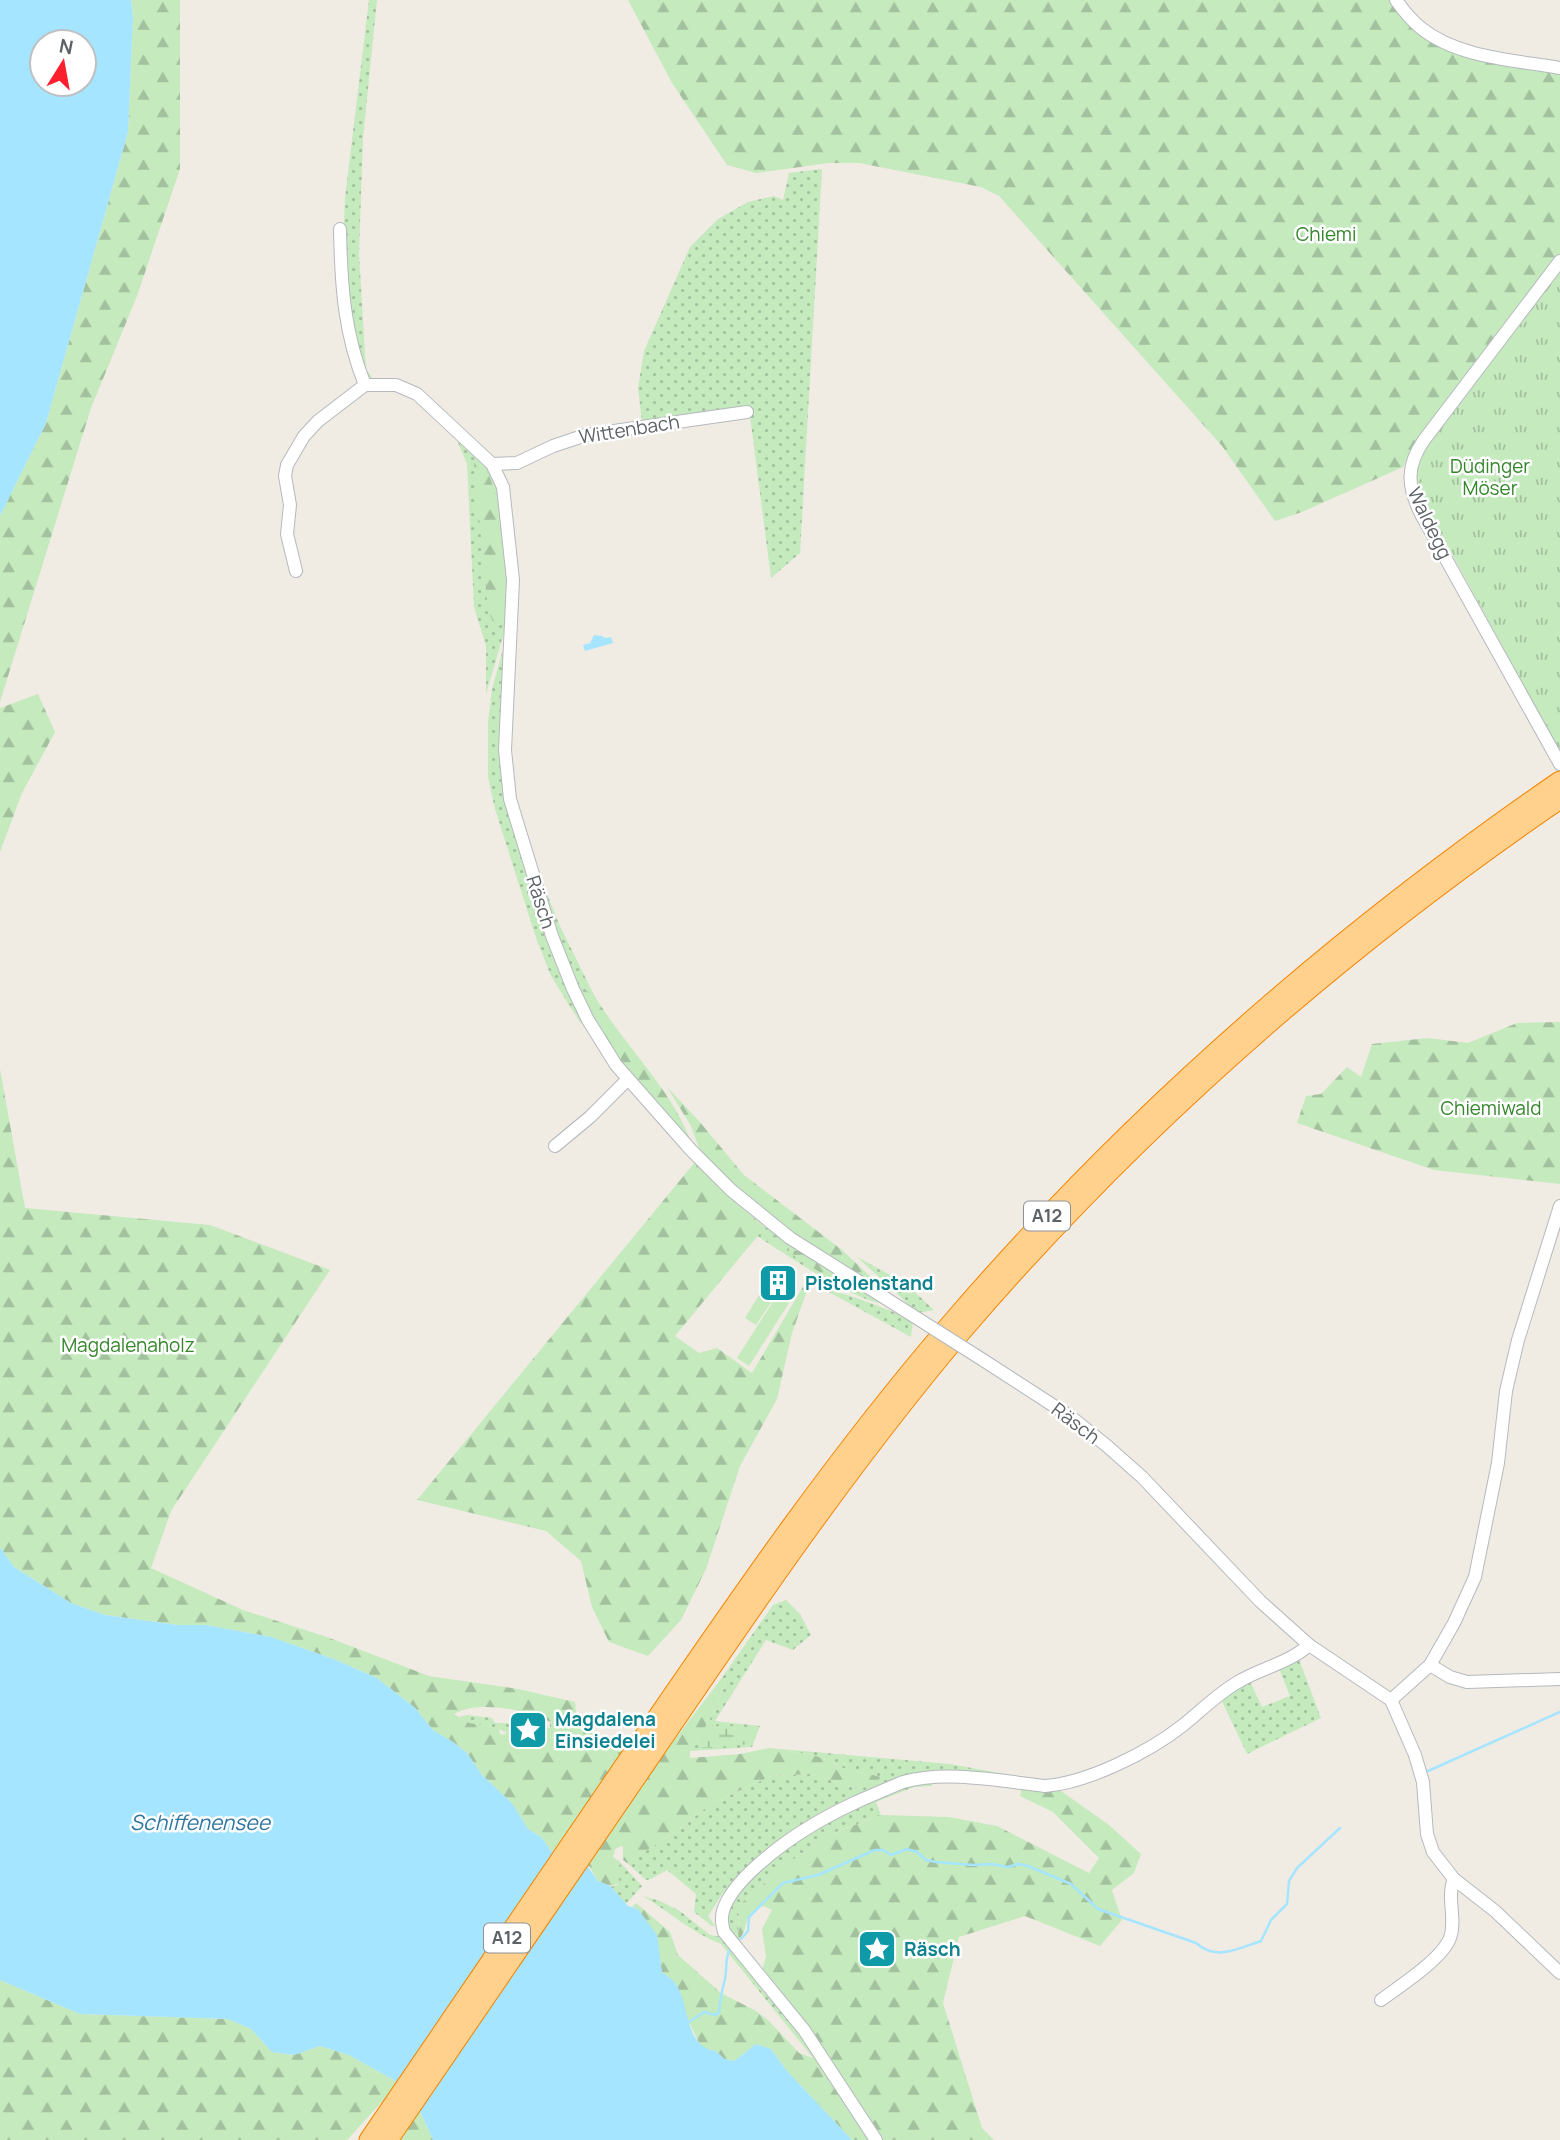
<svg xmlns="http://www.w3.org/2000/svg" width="1560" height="2140" font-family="Manrope,sans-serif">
<defs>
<pattern id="grass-dots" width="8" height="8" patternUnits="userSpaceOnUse" patternTransform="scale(1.75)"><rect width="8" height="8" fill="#c5eabe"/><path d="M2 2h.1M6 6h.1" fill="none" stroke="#a3c19e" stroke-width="1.8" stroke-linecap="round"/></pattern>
<pattern id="forest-firs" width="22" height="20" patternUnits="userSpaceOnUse" patternTransform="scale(1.75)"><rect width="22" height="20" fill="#c5eabe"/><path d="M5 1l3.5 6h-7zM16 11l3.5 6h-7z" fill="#a3c19e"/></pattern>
<pattern id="wetland-marsh" width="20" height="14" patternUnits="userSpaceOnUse" patternTransform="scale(1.75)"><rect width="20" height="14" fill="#c5eabe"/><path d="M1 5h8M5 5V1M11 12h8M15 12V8" fill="none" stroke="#a3c19e"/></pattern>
<pattern id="park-tufts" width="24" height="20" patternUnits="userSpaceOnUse" patternTransform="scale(1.75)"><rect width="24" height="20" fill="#c5eabe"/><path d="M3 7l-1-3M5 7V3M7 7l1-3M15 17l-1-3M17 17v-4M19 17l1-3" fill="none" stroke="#a3c19e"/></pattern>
</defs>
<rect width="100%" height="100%" fill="#f0ece4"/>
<g fill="url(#grass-dots)">
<path d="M369 0H377L363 138 359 254 366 369 372 377 371 380 365 376 352 343 343 247 345 198Z"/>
<path d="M822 169 800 553 771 578 749 408 642 422 638 388 644 351 690 247 718 219 748 202 774 196 783 200 789 173Z"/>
<path d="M454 433 489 466 499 490 508 579V619L486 694V646L474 607 467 464Z"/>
<path d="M506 638 513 827 539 914 582 1020 581 1024 551 976 536 938 495 809 488 777V722L492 689Z"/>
<path d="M528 847 560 926 593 993 586 991 582 998 572 976Z"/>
<path d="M765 1227 889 1304C858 1305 786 1254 757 1236Z"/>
<path d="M857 1257 905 1283 934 1310 918 1313Z"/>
<path d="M825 1290C837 1289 901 1314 913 1321L911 1337Z"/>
<path d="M786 1600 800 1614 811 1635 793 1650 766 1640 715 1721 760 1726 752 1747 690 1751 709 1721 726 1683 725 1679H721L773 1605Z"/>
<path d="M1297 1654 1321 1718 1247 1754 1219 1695 1248 1677 1262 1707 1290 1696 1277 1664Z"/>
<path d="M467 1715 492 1718 495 1723H518L523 1721 550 1728V1722L572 1725 577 1721 600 1737 625 1748 615 1763 607 1750 553 1737 535 1742 508 1731 505 1732 498 1728 469 1723 459 1717Z"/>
<path d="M769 1748 950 1764 1047 1782 926 1775 917 1773 904 1775 897 1781 866 1795 723 1893 708 1916 715 1926H712L694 1912 696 1894 667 1870 651 1879 646 1880 627 1863 681 1828 709 1805 771 1776 810 1774 860 1789 880 1777 843 1768 814 1755Z"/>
<path d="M932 1781V1786L914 1787 876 1802 881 1815 831 1834 791 1861 739 1905 738 1941C732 1934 727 1927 727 1917 727 1910 732 1904 736 1898 769 1846 870 1787 932 1781Z"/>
<path d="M620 1862 642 1886 626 1904 610 1887 618 1885 613 1870 619 1867Z"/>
<path d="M643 1896 660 1901 680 1911 710 1935 722 1937 757 1976 816 2056 813 2058 721 1944C692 1933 670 1912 643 1896Z"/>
</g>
<g fill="url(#forest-firs)">
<path d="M131 0H180V169L137 296 91 408 0 702V516L46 423 128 132 133 17Z"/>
<path d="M628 0H1392L1405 18 1496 63 1560 74V361L1421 434 1403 467 1302 512 1275 521 1222 446 999 196 981 187 859 163H829L756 173 727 165 672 83Z"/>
<path d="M480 459C507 496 503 577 502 622L493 621 488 612 474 463Z"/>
<path d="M38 694 55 732 22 793 0 852V708Z"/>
<path d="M586 991 593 993C623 1045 671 1087 692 1144L625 1068 602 1038 582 998Z"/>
<path d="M1560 1022V1184L1434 1170 1297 1123 1306 1096 1321 1094 1347 1067 1361 1077 1372 1044 1428 1038 1468 1043 1517 1023Z"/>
<path d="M0 1069 25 1208 210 1225 330 1270 171 1511 151 1568 243 1610 327 1637 429 1676 518 1689 575 1702 577 1721C561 1731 540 1716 524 1712 503 1707 473 1703 454 1714L469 1723 499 1728 500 1734 504 1735 507 1731 535 1742 549 1737 572 1741 587 1737 607 1750 615 1764 662 1756 721 1679H725L726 1683 709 1721 690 1751V1758L740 1754 769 1748 814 1755 843 1768 881 1777 875 1784 860 1789 810 1774 771 1776 709 1805 681 1828 627 1863 623 1860V1847L621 1846 615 1849 613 1857 620 1862 619 1867 613 1870 621 1883 610 1886 598 1881 589 1866 551 1851 541 1837 528 1829 512 1803 482 1775 467 1753 453 1742 433 1730 415 1708 377 1678 336 1660 271 1637 206 1625H178L105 1615 71 1603 14 1567 0 1547Z"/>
<path d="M667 1087 699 1121 744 1175 842 1250 888 1293 791 1234 766 1214 701 1154 691 1126Z"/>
<path d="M695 1162 736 1203 765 1227 675 1336 699 1353 717 1348 752 1373 804 1285H809L792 1333 777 1399 740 1466 706 1569 681 1620 648 1656 609 1642 592 1607 581 1561 546 1531 417 1500Z"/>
<path d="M766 1229 789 1244 787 1251 764 1238 761 1235Z"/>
<path d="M794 1251H799L872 1298 838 1283 795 1257 793 1254Z"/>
<path d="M1022 1786 1061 1791 1109 1825 1141 1854 1134 1873 1112 1890 1122 1920 1100 1946 1025 1916 959 1937 943 2003 982 2128 994 2140H882L762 1971 766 1956 762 1929 772 1910 763 1906C740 1915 751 1927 738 1941L739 1905 791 1861 831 1834 881 1815 949 1817 997 1826 1089 1873 1099 1858 1053 1812 1020 1796Z"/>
<path d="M636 1903 670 1932 678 1955 721 1993 756 2011 769 2021 799 2053 813 2058 816 2056 871 2140H852L787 2071 771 2049 756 2044 734 2061 724 2059 716 2051 706 2050 699 2043 684 2011 676 1984 662 1972 638 1909 632 1907Z"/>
<path d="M0 1980 80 2014 228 2019 251 2029 272 2052 294 2055 320 2046 349 2055 399 2083 347 2140H0Z"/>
<path d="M419 2109 433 2140H398Z"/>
</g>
<path fill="url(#wetland-marsh)" d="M722 1725 751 1728 755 1733 750 1744 704 1748 700 1747 703 1733 713 1727Z"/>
<path fill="url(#park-tufts)" d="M1560 274V753L1413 482 1421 452Z"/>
<g fill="#c5eabe">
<path d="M764 1287 776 1295 756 1325 745 1318Z"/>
<path d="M777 1295 789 1303 749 1366 737 1358Z"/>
</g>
<g fill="#a6e5ff" fill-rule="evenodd">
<path d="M0 0H131L133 17 128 132 46 423 0 516ZM42 42H84V84H42Z"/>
<path d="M594 635 602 636 605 638 611 637 613 643 585 651 583 645 590 643Z"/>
<path d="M0 1547 14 1567 71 1603 105 1615 178 1625H206L271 1637 336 1660 377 1678 415 1708 433 1730 453 1742 467 1753 482 1775 512 1803 528 1829 541 1837 551 1851 564 1856 583 1860 598 1881 610 1886 628 1906 638 1909 657 1935 662 1972C666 1975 672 1979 675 1983 690 2002 684 2048 716 2051L724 2059 734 2061 756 2044 771 2049 787 2071 852 2140H433L419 2109 399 2083 349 2055 320 2046 294 2055 272 2052 251 2029 228 2019 80 2014 0 1980Z"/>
</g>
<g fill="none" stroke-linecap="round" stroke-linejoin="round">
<g stroke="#a6e5ff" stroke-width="2.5">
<path d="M1428 1771 1560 1712"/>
<path d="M741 1939 748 1931 749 1917 783 1883 818 1875 875 1850H883L891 1855 907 1849 917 1852 926 1860 936 1862 973 1865 991 1864 1008 1867 1018 1864 1028 1866 1071 1884 1098 1909 1196 1943C1216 1961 1237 1949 1261 1941L1271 1920 1287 1904 1289 1881 1297 1868 1340 1828"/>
<path d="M689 2022 704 2012 716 2015 719 2012C720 2000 722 1990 725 1979 727 1969 725 1960 729 1951"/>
</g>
<g stroke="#b5b9bd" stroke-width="14">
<g id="minor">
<path d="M1396 0C1403 10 1411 20 1421 28 1458 58 1515 60 1560 68"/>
<path d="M340 229C341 285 344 333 365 385"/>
<path d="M1560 261 1424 440C1406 466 1407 486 1421 514L1560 764"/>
<path d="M492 464 517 463 553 446 586 435 747 412"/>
<path d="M296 571 287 534 290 505 285 476 287 465 304 436 318 421 365 385H396L417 394 492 464 503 487 513 580 505 750 510 799 552 936 573 989 588 1020 616 1065 691 1150 731 1190 790 1238 912 1315"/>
<path d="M555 1146 590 1117 628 1079"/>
<path d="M983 1360 1071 1417 1107 1446 1142 1477 1260 1601 1309 1645 1391 1700 1415 1755 1423 1782 1427 1834 1433 1852 1454 1879 1495 1911 1560 1973"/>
<path d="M1430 1665 1450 1677 1467 1682 1560 1679"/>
<path d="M1391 1700 1430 1665 1454 1623 1475 1577 1498 1463 1506 1391 1518 1340 1560 1206"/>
<path d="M1381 2000C1400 1986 1442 1959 1450 1938 1457 1919 1446 1898 1454 1879"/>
<path d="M876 2140 804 2030 724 1932C722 1924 721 1919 723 1911 732 1880 784 1842 811 1826 840 1808 872 1795 903 1782 948 1770 999 1781 1045 1786 1087 1783 1149 1752 1182 1726 1201 1711 1217 1694 1238 1682 1261 1668 1289 1663 1309 1645"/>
</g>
</g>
<g stroke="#f58400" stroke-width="21">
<g id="highway">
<path d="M369 2140C458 2009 548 1878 637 1747 737 1601 837 1455 953 1321 1131 1114 1335 936 1560 781"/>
<path d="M388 2140C475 2013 561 1887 648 1760 748 1613 847 1467 962 1331 1137 1127 1339 950 1560 799"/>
</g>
</g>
<use href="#minor" stroke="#fff" stroke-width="12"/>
<use href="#highway" stroke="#ffd18d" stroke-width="19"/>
<g stroke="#b5b9bd" stroke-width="14" stroke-linecap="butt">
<path id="minor-bridge" d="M912 1315 983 1360"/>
</g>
<use href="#minor-bridge" stroke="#fff" stroke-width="12"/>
</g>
<defs>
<g id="building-square" transform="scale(2.0125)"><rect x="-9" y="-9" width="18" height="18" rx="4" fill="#0f9aa8" stroke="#fff"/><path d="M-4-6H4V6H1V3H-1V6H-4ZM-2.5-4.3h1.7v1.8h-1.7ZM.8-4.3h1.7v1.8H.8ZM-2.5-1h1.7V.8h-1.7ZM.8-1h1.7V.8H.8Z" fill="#fff"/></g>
<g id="sight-square" transform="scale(2.0125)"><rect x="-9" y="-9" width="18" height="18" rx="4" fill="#0f9aa8" stroke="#fff"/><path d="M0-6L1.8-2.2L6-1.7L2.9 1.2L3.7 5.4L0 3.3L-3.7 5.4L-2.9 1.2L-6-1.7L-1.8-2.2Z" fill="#fff"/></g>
</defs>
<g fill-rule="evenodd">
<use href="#building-square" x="778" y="1283"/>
<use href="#sight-square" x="528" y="1730"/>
<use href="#sight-square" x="877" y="1949"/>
</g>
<g text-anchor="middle" stroke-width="5" stroke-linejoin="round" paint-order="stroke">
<g fill="#fff" stroke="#8d9195" stroke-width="2">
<rect x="1024" y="1201.5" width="46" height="29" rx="5"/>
<rect x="484" y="1923.5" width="46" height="29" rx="5"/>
</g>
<g font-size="18" font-weight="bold" fill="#5c6267">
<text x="1047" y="1222">A12</text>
<text x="507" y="1944">A12</text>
</g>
<g font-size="19" fill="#35862c" stroke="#fff">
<text x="1326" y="241">Chiemi</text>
<text x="1490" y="473">Düdinger<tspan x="1490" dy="22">Möser</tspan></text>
<text x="1491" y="1115">Chiemiwald</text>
<text x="128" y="1352">Magdalenaholz</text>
</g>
<g font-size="19" fill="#5c6267" stroke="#fff">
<text transform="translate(629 429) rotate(-9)" y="7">Wittenbach</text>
<text transform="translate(1430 523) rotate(64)" y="7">Waldegg</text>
<text transform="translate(541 902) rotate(72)" y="7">Räsch</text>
<text transform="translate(1076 1423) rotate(37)" y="7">Räsch</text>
</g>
<g font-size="19" font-weight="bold" fill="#0d838f" stroke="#fff" text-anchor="start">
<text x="805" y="1290">Pistolenstand</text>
<text x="555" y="1726">Magdalena<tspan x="555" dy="22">Einsiedelei</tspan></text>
<text x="904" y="1956">Räsch</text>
</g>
<g font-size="21" font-style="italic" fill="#3077a0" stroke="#fff">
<text x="200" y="1830">Schiffenensee</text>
</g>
</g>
<g transform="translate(63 63) rotate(11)"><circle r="33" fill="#ffffff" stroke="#bec0c2" stroke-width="2"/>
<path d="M0-5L12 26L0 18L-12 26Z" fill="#fc1f2e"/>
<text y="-10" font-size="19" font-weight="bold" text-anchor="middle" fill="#5c6267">N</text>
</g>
</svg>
